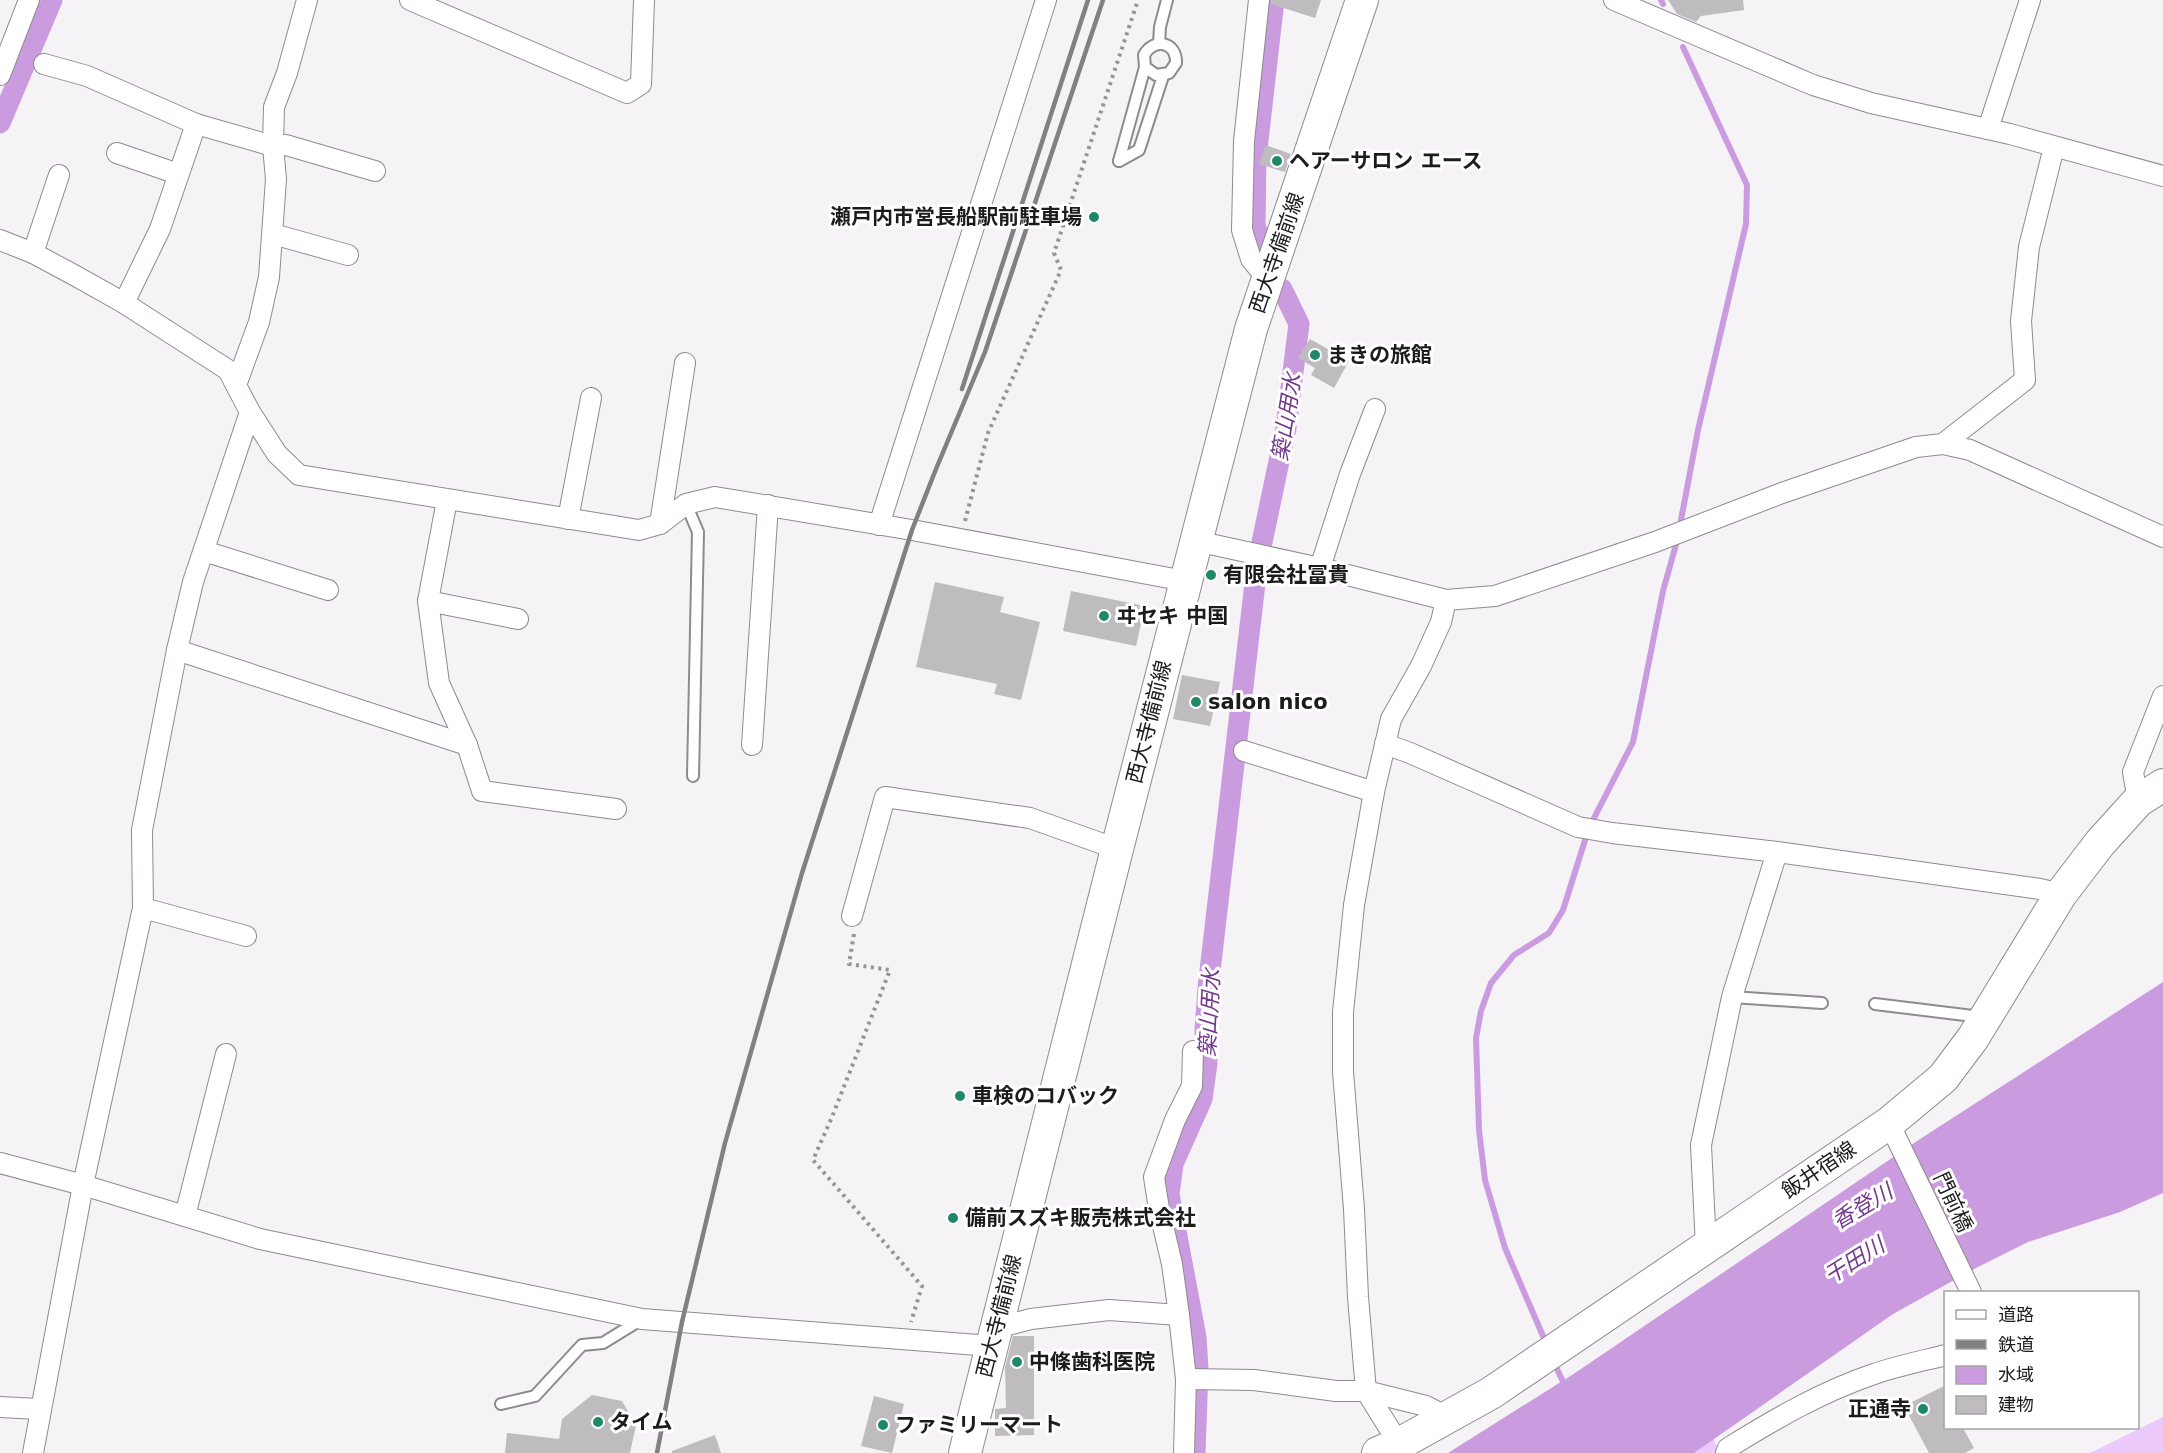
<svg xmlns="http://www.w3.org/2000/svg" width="2163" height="1453" font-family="'DejaVu Sans','Noto Sans JP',sans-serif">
<rect width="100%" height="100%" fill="#f5f3f6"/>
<g fill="#ecc9fb">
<path d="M2163 1417V1453H2090Z"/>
<path d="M1713 1439 1718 1448 1716 1453H1694Z"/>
</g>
<path fill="#cb9be0" d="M2163 982V1193L2120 1212 2028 1242 1976 1268 1893 1314 1694 1453H1448L1575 1373 1917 1141Z"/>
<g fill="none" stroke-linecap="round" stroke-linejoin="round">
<g stroke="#cb9be0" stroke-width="6">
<path d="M1661 0 1663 4"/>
<path d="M1681 520 1698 430 1746 224 1747 185 1683 47"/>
<path d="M1592 822 1633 742 1663 591 1677 541"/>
<path d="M1543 1336 1505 1248 1485 1180 1479 1130 1476 1038 1481 1011 1491 983 1514 955 1549 933 1563 910 1587 834"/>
<path d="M1557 1369 1566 1388"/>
</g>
<g stroke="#cb9be0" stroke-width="21">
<path d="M0 123 52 0"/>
<path d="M1264 255 1255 225 1256 158 1274 0"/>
<path d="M1261 547 1286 428 1299 324 1282 289"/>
<path d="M1195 1453 1198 1369 1196 1337 1169 1194 1173 1164 1202 1099 1207 1063 1205 1030 1208 988 1257 566"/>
</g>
</g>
<g fill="#bfbcc0">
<path d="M1271 0H1321L1315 18 1271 4Z"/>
<path d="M1668 0H1743L1744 10 1701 16 1696 22 1677 14Z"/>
<path d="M1266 145 1291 154 1285 172 1259 164Z"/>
<path d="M1310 339 1349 361 1334 388 1311 375 1315 368 1298 358Z"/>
<path d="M935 582 1004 597 1000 612 1040 622 1021 700 994 694 997 684 916 667Z"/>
<path d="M1071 591 1145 606 1136 646 1063 631Z"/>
<path d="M1182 675 1220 682 1210 726 1173 719Z"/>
<path d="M1013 1336H1034V1435L995 1436V1409L1006 1408 1005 1367Z"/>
<path d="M1946 1385V1428H1963L1974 1448 1965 1453H1929L1904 1406Z"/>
<path d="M592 1395 622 1401 636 1425 630 1453H505L507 1433 559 1439 562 1419Z"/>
<path d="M874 1396 904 1404 892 1453 861 1446Z"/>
<path d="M715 1435 721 1453H672V1451Z"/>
</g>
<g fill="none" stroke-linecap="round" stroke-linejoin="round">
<g stroke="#8e8b8f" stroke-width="14">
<g id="lane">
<path d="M1159 43 1160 27 1167 0"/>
<path d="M1119 161 1145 67 1144 55C1154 37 1177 42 1176 63L1169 73 1156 75 1145 67"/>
<path d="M1119 161 1139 150 1163 76"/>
<path d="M686 504 698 532 693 776"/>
<path d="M1732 997 1822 1003"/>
<path d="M1875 1004 1981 1017"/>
<path d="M501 1404 535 1396 582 1345 603 1343 642 1319"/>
</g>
</g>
<g stroke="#8e8b8f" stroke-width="22">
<g id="street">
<path d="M410 0 627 93 641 84 644 0"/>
<path d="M1259 0 1244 141 1242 230 1251 259 1268 280"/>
<path d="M1614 0 1813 85 1871 103 2010 134 2163 176"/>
<path d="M44 64 87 76 196 124 273 146 286 145 375 171"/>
<path d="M0 75 29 0"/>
<path d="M1988 129 2030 0"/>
<path d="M117 153 178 174"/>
<path d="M273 234 348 255"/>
<path d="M0 240 33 253 74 275 124 303 228 370 250 412 193 582 177 650 142 830 143 908 83 1185 33 1453"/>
<path d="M33 253 59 175"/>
<path d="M124 303 160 229 196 124"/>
<path d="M236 385 259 322 269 277 276 179 273 146 274 107 287 73 307 0"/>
<path d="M250 412 277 454 299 475 639 530 660 524 686 504 715 497 912 530 1185 581"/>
<path d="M1943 444 2025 380 2021 321 2029 247 2054 147"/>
<path d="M447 500 428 601 439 683 467 745 482 791 616 809"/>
<path d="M568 519 591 398"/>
<path d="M660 524 685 363"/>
<path d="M879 525 1046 0"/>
<path d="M1196 541 1320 568 1446 600 1495 596 1655 542 1782 493 1916 447 1943 444 1970 450 2163 537"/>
<path d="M204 551 328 590"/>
<path d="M1320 568 1350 474 1375 409"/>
<path d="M428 601 518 619"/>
<path d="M177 650 467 745"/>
<path d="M1385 744 1410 753 1578 827 1612 833 1777 852 2040 889 2061 894"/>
<path d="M752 745 768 505"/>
<path d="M1244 751 1374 792"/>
<path d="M2138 801 2133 772 2163 696"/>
<path d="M143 908 246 936"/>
<path d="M852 916 885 797 1030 818 1117 849"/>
<path d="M1889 1123 1971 1292"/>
<path d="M0 1163 83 1185 260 1239 642 1319 991 1346"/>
<path d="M185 1216 226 1054"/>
<path d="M1706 1247 1701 1145 1732 997 1777 852"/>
<path d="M996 1328 1031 1319 1109 1310 1179 1315"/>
<path d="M1186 1379 1254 1380 1336 1391H1366L1426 1406 1447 1417"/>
<path d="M0 1407 39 1409"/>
<path d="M1399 1444 1366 1391 1358 1297 1354 1209 1343 1072V1012L1354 905 1374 792 1391 719 1421 666 1441 622 1446 600"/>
<path d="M1184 1453 1186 1379 1179 1315 1172 1264 1159 1209 1154 1177 1175 1120 1192 1086 1193 1051"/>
<path d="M1726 1453 1728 1448C1775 1419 1821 1392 1874 1374 1897 1366 1922 1361 1946 1355"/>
</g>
</g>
<g stroke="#8e8b8f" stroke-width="34">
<g id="primary">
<path d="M965 1453 1117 849 1251 329 1362 0"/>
<path d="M1378 1453 1399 1444 1491 1393 1889 1123 1943 1078 1973 1038 2061 894 2100 843 2138 801 2163 785"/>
</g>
</g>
<g stroke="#969496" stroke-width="4" stroke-dasharray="3 4.5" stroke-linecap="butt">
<path d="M965 521 988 433 1061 270 1054 253 1138 0"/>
<path d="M854 934 849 964 890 970 832 1117 813 1160 922 1286 911 1322"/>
</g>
<use href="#lane" stroke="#fff" stroke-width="10"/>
<use href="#street" stroke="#fff" stroke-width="20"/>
<use href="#primary" stroke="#fff" stroke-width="32"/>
<g stroke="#828082" stroke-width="4.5">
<path d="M962 389 1088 0"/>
<path d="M657 1453 682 1322 725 1143 802 873 912 530 936 469 985 352 1103 0"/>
</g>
</g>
<g fill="#1f8965" stroke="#fff" stroke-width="2">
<circle cx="1277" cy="161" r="6"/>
<circle cx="1094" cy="217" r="6"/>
<circle cx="1315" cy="355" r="6"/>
<circle cx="1211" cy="575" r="6"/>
<circle cx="1104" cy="616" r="6"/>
<circle cx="1196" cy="702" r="6"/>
<circle cx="960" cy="1096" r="6"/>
<circle cx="953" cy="1218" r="6"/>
<circle cx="1017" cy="1362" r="6"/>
<circle cx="1923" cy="1409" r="6"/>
<circle cx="598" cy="1422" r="6"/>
<circle cx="883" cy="1425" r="6"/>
</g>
<g text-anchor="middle" stroke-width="6" stroke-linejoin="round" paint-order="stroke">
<g font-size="21" font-weight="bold" fill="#1d1c1d" stroke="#fff" text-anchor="start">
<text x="1289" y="168">ヘアーサロン エース</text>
<text x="1082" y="224" text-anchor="end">瀬戸内市営長船駅前駐車場</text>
<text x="1327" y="362">まきの旅館</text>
<text x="1223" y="582">有限会社冨貴</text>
<text x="1116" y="623">ヰセキ 中国</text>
<text x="1208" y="709">salon nico</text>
<text x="972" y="1103">車検のコバック</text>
<text x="965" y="1225">備前スズキ販売株式会社</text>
<text x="1029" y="1369">中條歯科医院</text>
<text x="1911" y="1416" text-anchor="end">正通寺</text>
<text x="610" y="1429">タイム</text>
<text x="895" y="1432">ファミリーマート</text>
</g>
<g font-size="21" fill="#1d1c1d" stroke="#fff">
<text transform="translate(1277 253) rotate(-71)" y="7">西大寺備前線</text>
<text transform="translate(1149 722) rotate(-76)" y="7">西大寺備前線</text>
<text transform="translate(1819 1170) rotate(-34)" y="7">飯井宿線</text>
<text transform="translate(1953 1202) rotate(65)" y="7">門前橋</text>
<text transform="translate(999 1316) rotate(-76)" y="7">西大寺備前線</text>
</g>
<g font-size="22" font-style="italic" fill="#73398b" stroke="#fff">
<text transform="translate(1286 417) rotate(-81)" y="8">築山用水</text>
<text transform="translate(1209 1013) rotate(-87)" y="8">築山用水</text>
<text transform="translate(1862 1206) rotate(-31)" y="8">香登川</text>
<text transform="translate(1854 1260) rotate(-32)" y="8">干田川</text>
</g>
</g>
<rect x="1944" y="1291" width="195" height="138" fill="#ffffff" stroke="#a5a4a5" stroke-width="1.5"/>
<rect x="1956" y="1310" width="30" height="9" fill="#ffffff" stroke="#a5a4a5" stroke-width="1.5"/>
<text x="1998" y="1321" font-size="18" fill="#1d1c1d">道路</text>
<rect x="1956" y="1340" width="30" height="9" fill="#828082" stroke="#a5a4a5" stroke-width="1.5"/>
<text x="1998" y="1351" font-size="18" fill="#1d1c1d">鉄道</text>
<rect x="1956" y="1366" width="30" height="18" fill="#cb9be0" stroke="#a5a4a5" stroke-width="1.5"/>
<text x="1998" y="1381" font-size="18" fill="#1d1c1d">水域</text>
<rect x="1956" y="1396" width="30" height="18" fill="#bfbcc0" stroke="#a5a4a5" stroke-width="1.5"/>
<text x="1998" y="1411" font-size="18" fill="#1d1c1d">建物</text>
</svg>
